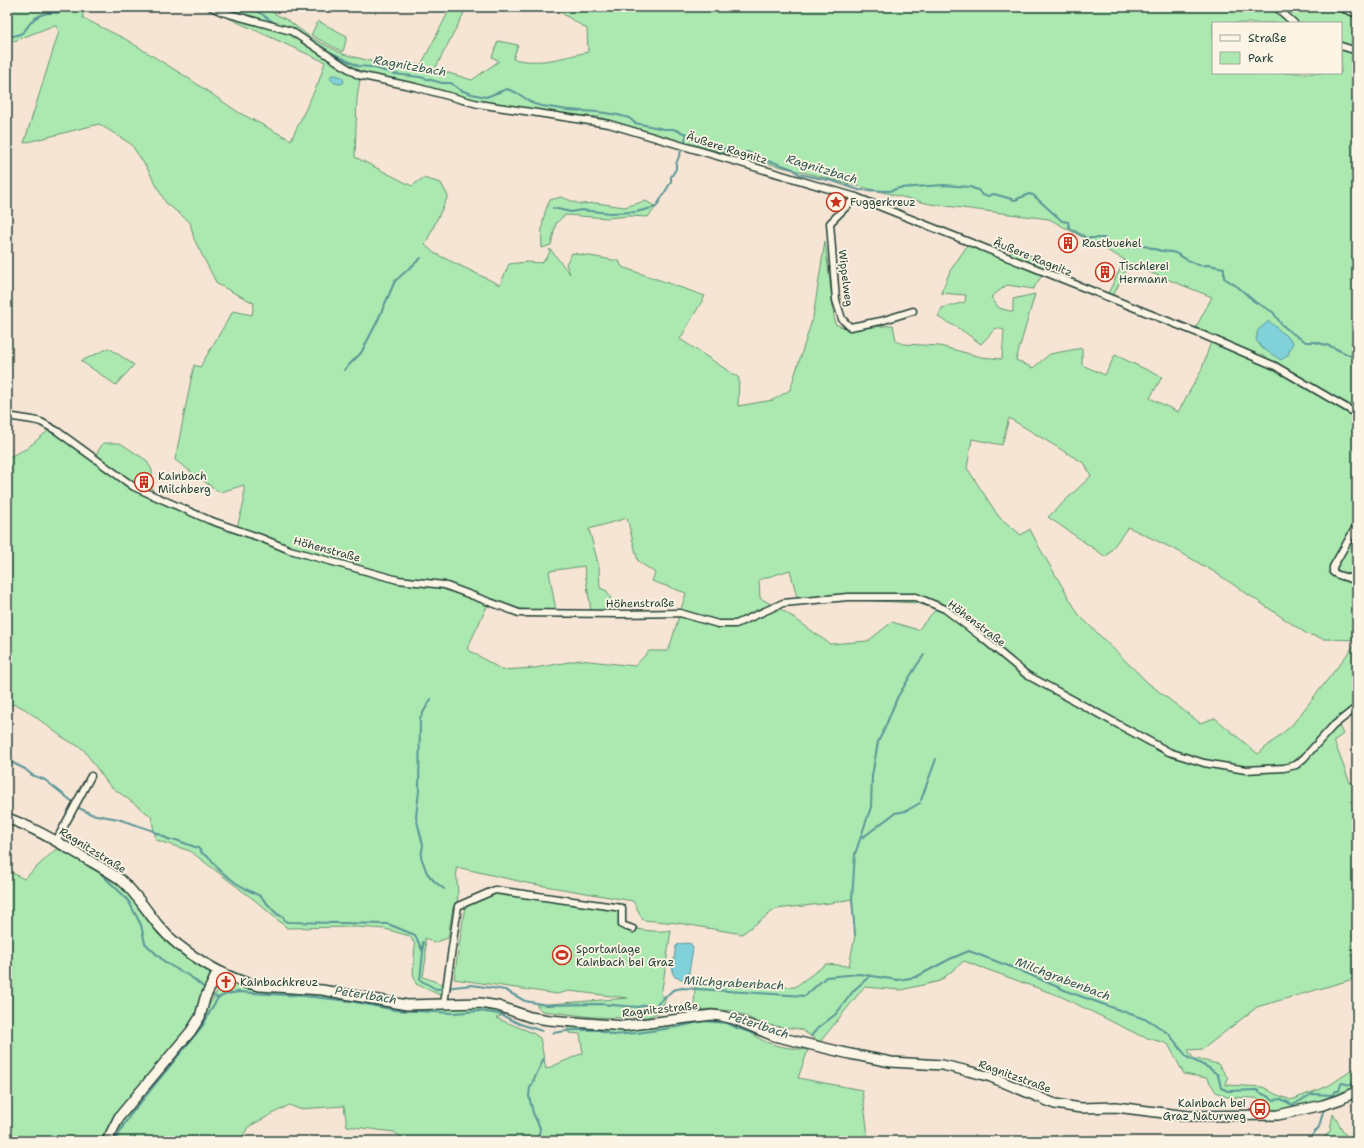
<svg xmlns="http://www.w3.org/2000/svg" width="1364" height="1148" font-family="'Shantell Sans',sans-serif">
<rect width="100%" height="100%" fill="#f6e5d5"/>
<filter id="ink" filterUnits="userSpaceOnUse"><feTurbulence type="fractalNoise" baseFrequency=".025" numOctaves="2"/><feDisplacementMap in="SourceGraphic" scale="8" xChannelSelector="R" yChannelSelector="G"/><feConvolveMatrix kernelMatrix="1 2 1 2 8 2 1 2 1" color-interpolation-filters="sRGB"/></filter>
<g filter="url(#ink)">
<g fill="#abe9b0" stroke="#659372" fill-rule="evenodd">
<path d="M7 7H95L83 12V18L127 40 188 78 238 112 291 140 319 81 325 62 204 7H262L289 21 310 37 343 54 374 62 421 65 451 7H467L435 69 472 80 499 61 492 57 498 41 518 45 513 59C542 65 560 58 588 52L587 29 552 7H1270L1274 10 1280 7H1357V409L1338 398 1333 404 1357 419V640L1324 639 1307 634 1216 573 1178 551 1128 527 1106 557 1048 517 1091 476 1085 464 1009 418 1002 445 972 439 967 468 999 517 1021 535 1030 529 1039 547 1079 615 1148 683 1200 723 1215 718 1258 754 1292 725 1357 642V710L1338 724 1343 734 1334 741 1350 783H1357V978L1257 1007 1203 1049 1188 1050 1193 1058 1218 1064 1228 1078 1226 1085 1263 1087 1275 1094 1291 1100 1328 1086 1357 1067V1087L1331 1098 1278 1115 1256 1098 1227 1097 1216 1092 1207 1078 1184 1074 1168 1044 1141 1036 1062 997 964 961 940 981 901 990 864 987 820 1042 800 1029 774 1026 758 1022 734 1011 710 1009 694 1010 695 985 795 987 826 964 849 966 855 935 852 899 830 903 776 909 742 934 678 923 643 920 633 901 527 883 456 867 458 894 457 907H453L448 938 434 943 425 938 426 957 423 977 442 984 440 995 416 984 413 973 415 945 410 936 385 929 357 927 287 928 257 902 190 851 156 840 151 816 109 785 83 749 62 737 25 709 17 705 7 704V458L26 449 54 426 94 458 103 443H120L146 460 152 470V492L237 527 244 502V485L221 492 216 490 175 460 194 365 200 367 233 311 252 315 254 303 217 284 194 239 190 222 166 203 147 168 131 144 99 124 24 143 59 31 55 25 14 41 7 46ZM1213 23H1341V73H1213ZM360 78 410 88 469 105 599 117 674 140 930 204 1049 219 1125 260 1108 293 1113 296 1129 264 1212 297 1195 329 1213 336 1201 371 1178 412 1150 398 1162 377 1115 355 1105 375 1082 365V348L1050 354 1033 368 1016 360 1035 294 1013 299V312L999 308 991 297 1007 285 1033 289 1049 265 1014 247 1007 258 969 243 950 271 941 293 966 295 965 302 942 308 938 317 963 331 981 344 996 328 1004 330 1002 359 981 357 940 346 903 344 896 341 893 325 850 330 835 324 825 241 813 317 790 390 773 400 738 406 739 378 680 339 705 296 622 267 619 261 572 253 566 264 570 274 550 249 549 254 542 263 527 262 509 264 500 285 434 253 425 245 448 196 441 183 423 178 412 186 355 157 357 99ZM627 518 638 561 655 573 652 581 686 593 670 646 667 651H649L635 666 580 660 535 668 502 670 467 649 491 598 520 609 556 611 549 571 584 566 591 611 616 610 607 591 600 588 599 567 589 529ZM790 570 798 601 838 599 917 603 936 609 918 630 892 622 868 641 830 644 787 613 760 598 759 580Z"/>
<path d="M318 21 347 36 343 52 311 35Z"/>
<path d="M837 195 846 198 847 200 837 210 834 199Z"/>
<path d="M561 197 580 204 597 203 624 207 646 201 656 207 648 217 628 216 608 218 565 215 556 223 551 245 542 248C541 231 542 216 550 200Z"/>
<path d="M109 348 134 365 116 385 81 361Z"/>
<path d="M68 842 109 867 129 893 208 969 210 976 193 1031 215 995 222 980 244 989 336 997 402 1008 436 1009 477 1007 506 1013 496 1018 533 1033 540 1038 546 1069 583 1053 580 1034 569 1033 567 1026C594 1026 620 1030 647 1028 671 1026 695 1017 720 1019 738 1020 750 1035 766 1042 778 1047 796 1049 808 1050L798 1078 862 1090 867 1127V1141H406L394 1132 347 1126 344 1106 299 1109 289 1105 248 1127 240 1141H7V870L24 879 56 849Z"/>
<path d="M491 892 622 908 623 925C636 930 657 933 671 930L661 996H667L660 1012 648 1017 622 1018 593 1017 542 1011 536 1005 628 998 569 991 557 994 454 979 465 906Z"/>
<path d="M1333 1114 1349 1141H1321L1330 1131Z"/>
</g>
<g fill="#81d1db" stroke="#5a9698">
<path d="M332 75H335L342 77 344 82 342 84C336 84 333 83 330 78Z"/>
<path d="M1269 321 1293 342 1288 355 1281 360 1262 348 1256 340 1258 330Z"/>
<path d="M687 943 691 944 693 948 688 978 685 980 675 977 672 972 676 946 679 944Z"/>
</g>
<g fill="none" stroke-linecap="round" stroke-linejoin="round">
<g stroke="#5a9698" stroke-width="2">
<path d="M251 7 278 25"/>
<path d="M299 33 322 48 358 66 371 67 395 74 420 77 442 83H451L460 90 472 94 486 97 507 89 517 93 534 104 542 106 568 110 598 112 618 115 629 118 635 123 664 129H673L692 136 699 141 737 153 748 152 765 161 773 162 793 169 799 174 833 181 859 190 890 191 899 188 944 185 970 187 978 190 982 195 988 196 994 194 1015 200 1029 194 1033 195 1062 221 1068 222 1069 228 1087 238H1104C1117 254 1129 245 1144 246 1150 247 1156 250 1162 251 1168 252 1172 251 1177 254 1185 258 1191 263 1199 265 1202 266 1206 265 1209 265 1214 266 1219 267 1224 268V278L1238 287 1255 302 1273 312 1281 324 1292 333 1306 342H1315L1330 346 1357 359"/>
<path d="M7 37C11 36 16 36 20 34 25 32 28 26 31 22 38 14 48 12 58 13L61 7"/>
<path d="M684 142 687 134"/>
<path d="M553 208 571 212 581 210 610 213 636 212 656 207 671 182V177L676 169V164L682 149"/>
<path d="M344 370 361 353 377 322 395 281 421 258"/>
<path d="M431 699 420 718 419 791 416 817 423 845 421 857 427 873 435 882 444 889"/>
<path d="M7 760 25 769 32 775 45 780 73 802"/>
<path d="M921 800 936 759"/>
<path d="M79 808 91 814 118 819 151 830 170 840H176L198 848 203 854 210 858 219 870 236 883 246 889 260 896 277 914 283 917 285 921 288 922 388 924 415 935 423 952 420 980 436 989 472 985 505 990 525 1001 547 1005 599 1004 638 1007 646 1005 653 1008 673 990 682 988 805 996 826 977 859 974 898 980 916 977 950 959 969 951 1019 970 1069 992 1150 1021 1169 1034 1187 1057 1209 1068 1218 1075 1221 1088 1228 1091 1257 1090C1262 1096 1269 1095 1274 1100L1281 1099 1293 1105 1312 1094 1332 1095 1336 1091H1339L1341 1084 1342 1083 1351 1085 1354 1083 1357 1078"/>
<path d="M862 838 895 813 906 811 920 803"/>
<path d="M96 869 121 893 129 902 141 925 145 943 152 950 166 963 191 977 206 989"/>
<path d="M855 935 852 899 855 854 871 807 872 776 878 742 884 730 897 698 917 665 924 655"/>
<path d="M423 951V942"/>
<path d="M211 994 218 998"/>
<path d="M553 1033 573 1030H599L613 1035 637 1033 678 1027 703 1021 727 1023 737 1028 770 1039"/>
<path d="M811 1036 819 1027 836 1014 854 990 870 976"/>
<path d="M774 1041 793 1045"/>
<path d="M115 1141 123 1126 131 1114 203 1025 213 1006 218 998 227 994 238 992 304 996 350 1001 395 1010 454 1013 479 1011 499 1014 520 1024 542 1031"/>
<path d="M538 1141 540 1128 533 1113 529 1096 530 1088 544 1058"/>
<path d="M1310 1141 1313 1134 1319 1127 1324 1108"/>
</g>
<g stroke="#1f3d34" stroke-width="9">
<g id="street">
<path d="M211 7 222 12 291 31 358 75 415 87 478 104 609 124 856 197 1203 335 1275 366 1357 414"/>
<path d="M1276 7 1294 23"/>
<path d="M1339 7 1357 14"/>
<path d="M1341 46 1357 51"/>
<path d="M856 197 830 223 836 300 842 319 850 327 881 321 913 311"/>
<path d="M7 416 33 420 41 422 57 431 134 487 209 520 261 538 290 550 398 580 444 585 519 613 621 614 680 613 718 624H736L783 603 848 597H916L945 609 980 636 1027 675 1169 752 1204 763 1246 770 1284 768 1296 765 1304 758 1333 726 1357 707"/>
<path d="M1357 525 1333 567V572C1339 577 1349 577 1357 581"/>
<path d="M56 841 91 776"/>
<path d="M444 1004 458 906 495 890 622 908V925L633 929"/>
</g>
</g>
<g stroke="#1f3d34" stroke-width="12">
<g id="secondary">
<path d="M7 818C35 828 59 843 85 858 97 865 110 872 121 880 136 893 146 910 158 925 179 951 227 980 260 986L322 990 407 1005 480 1003 498 1006 530 1017 549 1020 624 1026 712 1015 721 1016 734 1019 774 1036 850 1054 891 1062 942 1065 968 1071 991 1077 1055 1104 1081 1108 1116 1107 1188 1116 1278 1115 1323 1105 1341 1099 1357 1091"/>
<path d="M107 1141 119 1117 129 1105 191 1031 200 1017 205 998 218 971"/>
</g>
</g>
<use href="#street" stroke="#fcf5e5" stroke-width="6"/>
<use href="#secondary" stroke="#fcf5e5" stroke-width="9"/>
</g>
</g>
<defs>
<g id="sight-ring" transform="scale(1)"><circle r="9.5" fill="#fcf5e5" stroke="#c8321e" stroke-width="1.5"/><path d="M0-6L1.8-2.2L6-1.7L2.9 1.2L3.7 5.4L0 3.3L-3.7 5.4L-2.9 1.2L-6-1.7L-1.8-2.2Z" fill="#c8321e"/></g>
<g id="building-ring" transform="scale(1)"><circle r="9.5" fill="#fcf5e5" stroke="#c8321e" stroke-width="1.5"/><path d="M-4-6H4V6H1V3H-1V6H-4ZM-2.5-4.3h1.7v1.8h-1.7ZM.8-4.3h1.7v1.8H.8ZM-2.5-1h1.7V.8h-1.7ZM.8-1h1.7V.8H.8Z" fill="#c8321e"/></g>
<g id="stadium-ring" transform="scale(1)"><circle r="9.5" fill="#fcf5e5" stroke="#c8321e" stroke-width="1.5"/><path d="M0-5a6.5 5 0 1 0 0 10a6.5 5 0 1 0 0-10ZM-3.5-1.8h7v3.6h-7Z" fill="#c8321e"/></g>
<g id="church-ring" transform="scale(1)"><circle r="9.5" fill="#fcf5e5" stroke="#c8321e" stroke-width="1.5"/><path d="M-1.2-6h2.4v3.5h3.3v2.4h-3.3V6h-2.4V-.1h-3.3v-2.4h3.3Z" fill="#c8321e"/></g>
<g id="bus-ring" transform="scale(1)"><circle r="9.5" fill="#fcf5e5" stroke="#c8321e" stroke-width="1.5"/><path d="M-5-6H5V4H4V6H2V4H-2V6H-4V4H-5ZM-3.5-4V0h7V-4ZM-3.5 1.2v1.5H-2V1.2ZM2 1.2v1.5H3.5V1.2Z" fill="#c8321e"/></g>
</defs>
<g fill-rule="evenodd">
<use href="#sight-ring" x="836" y="202"/>
<use href="#building-ring" x="1068" y="243"/>
<use href="#building-ring" x="1105" y="272"/>
<use href="#building-ring" x="144" y="482"/>
<use href="#stadium-ring" x="562" y="955"/>
<use href="#church-ring" x="226" y="982"/>
<use href="#bus-ring" x="1260" y="1109"/>
</g>
<g text-anchor="middle" stroke-width="3.5" stroke-linejoin="round" paint-order="stroke">
<g font-size="11" fill="#1f3d34" stroke="#fcf5e5">
<text transform="translate(727 148) rotate(17)" y="4">Äußere Ragnitz</text>
<text transform="translate(1033 257) rotate(22)" y="4">Äußere Ragnitz</text>
<text transform="translate(846 278) rotate(83)" y="4">Wippelweg</text>
<text transform="translate(327 549) rotate(15)" y="4">Höhenstraße</text>
<text transform="translate(640 603) rotate(-1)" y="4">Höhenstraße</text>
<text transform="translate(977 623) rotate(37)" y="4">Höhenstraße</text>
<text transform="translate(93 850) rotate(32)" y="4">Ragnitzstraße</text>
<text transform="translate(660 1009) rotate(-6)" y="4">Ragnitzstraße</text>
<text transform="translate(1015 1076) rotate(20)" y="4">Ragnitzstraße</text>
</g>
<g font-size="11" fill="#1f3d34" stroke="#fcf5e5" text-anchor="start">
<text x="850" y="206">Fuggerkreuz</text>
<text x="1082" y="247">Rastbuehel</text>
<text x="1119" y="270">Tischlerei<tspan x="1119" dy="13">Hermann</tspan></text>
<text x="158" y="480">Kainbach<tspan x="158" dy="13">Milchberg</tspan></text>
<text x="576" y="953">Sportanlage<tspan x="576" dy="13">Kainbach bei Graz</tspan></text>
<text x="240" y="986">Kainbachkreuz</text>
<text x="1246" y="1107" text-anchor="end">Kainbach bei<tspan x="1246" dy="13">Graz Naturweg</tspan></text>
</g>
<g font-size="12" font-style="italic" fill="#335b55" stroke="#fcf5e5">
<text transform="translate(410 66) rotate(10)" y="4">Ragnitzbach</text>
<text transform="translate(822 169) rotate(17)" y="4">Ragnitzbach</text>
<text transform="translate(1063 979) rotate(21)" y="4">Milchgrabenbach</text>
<text transform="translate(734 983) rotate(3)" y="4">Milchgrabenbach</text>
<text transform="translate(366 995) rotate(9)" y="4">Peterlbach</text>
<text transform="translate(759 1025) rotate(18)" y="4">Peterlbach</text>
</g>
</g>
<rect width="1364" height="1148" fill="none" stroke="#fcf5e5" stroke-width="24"/>
<rect x="12" y="12" width="1340" height="1124" fill="none" stroke="#1f3d34" stroke-width="1.5" filter="url(#ink)"/>
<rect x="1212" y="22" width="130" height="52" fill="#fcf5e5" stroke="#a4ab9e"/>
<rect x="1220" y="35" width="20" height="6" fill="#fcf5e5" stroke="#a4ab9e"/>
<text x="1248" y="42" font-size="12" fill="#1f3d34">Straße</text>
<rect x="1220" y="52" width="20" height="12" fill="#abe9b0" stroke="#a4ab9e"/>
<text x="1248" y="62" font-size="12" fill="#1f3d34">Park</text>
</svg>
